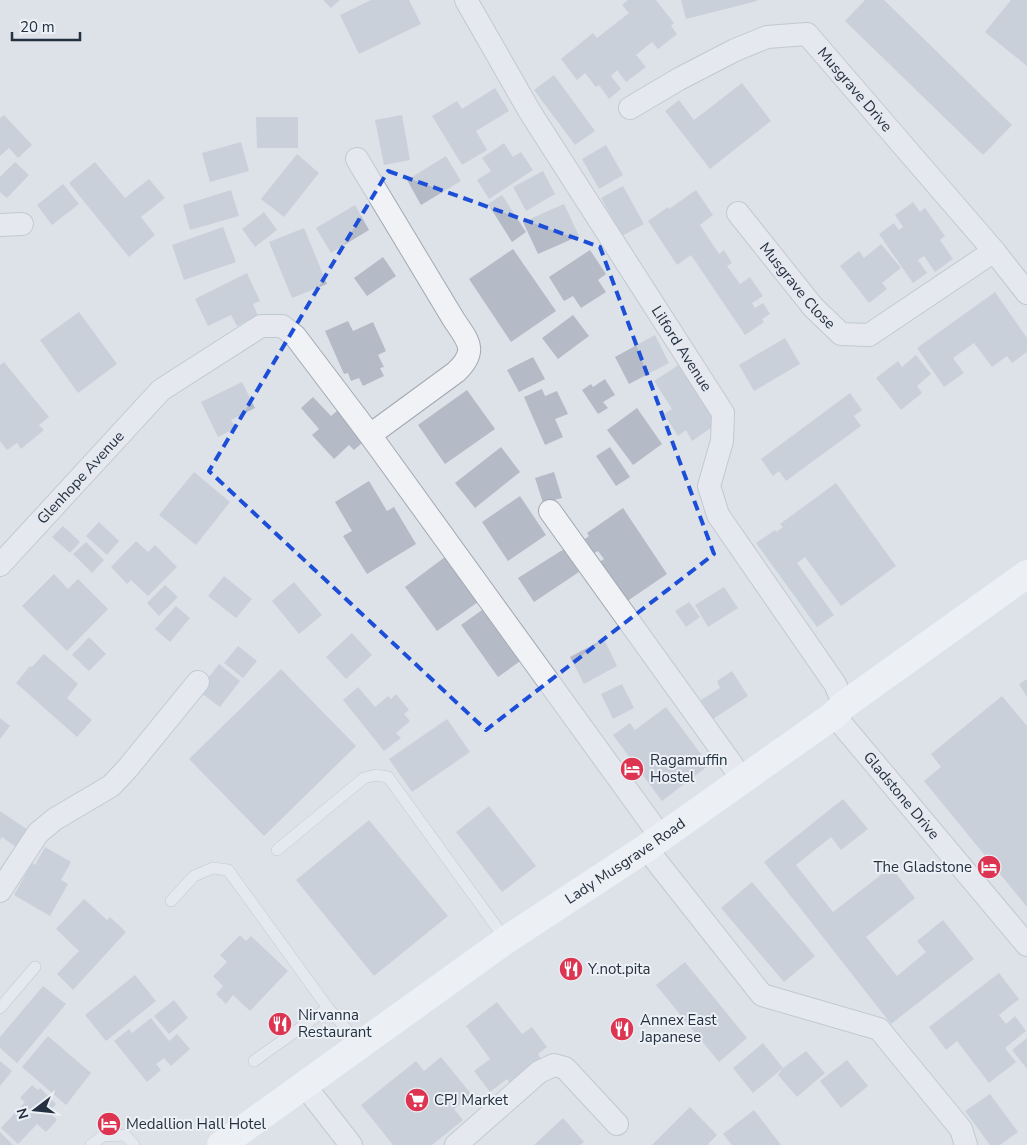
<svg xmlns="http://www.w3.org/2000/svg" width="1027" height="1145" font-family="'Nunito Sans',sans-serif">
<rect width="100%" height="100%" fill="#dde2e9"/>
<g fill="#b4bbc6">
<path d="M323 0H340L331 8Z"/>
<path d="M371 0H409L421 24 359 54 340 15Z"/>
<path d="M628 0H656L674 23 671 26 677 34 658 49 652 42 636 55 646 67 626 82 617 70 611 76 621 89 609 99 599 85 596 87 585 73 577 80 561 59 593 33 597 38 629 13 622 5Z"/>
<path d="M681 0H757V1L686 19Z"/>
<path d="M865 0H884L1012 125 983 155 845 21Z"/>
<path d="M1011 0H1027V66L985 32Z"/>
<path d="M554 75 595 131 575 145 534 90Z"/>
<path d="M742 83 771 121 710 169 665 111 679 100 694 120Z"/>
<path d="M495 88 509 111 476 131 487 150 462 165 432 116 457 101 462 109Z"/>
<path d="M4 115 32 145 18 158 9 148 0 156V118Z"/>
<path d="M402 115 410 160 384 165 375 120Z"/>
<path d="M256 117H298V148H257Z"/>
<path d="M241 142 249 171 210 182 202 153Z"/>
<path d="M504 143 513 157 521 152 533 170 489 199 477 180 491 171 482 158Z"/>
<path d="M606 145 623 175 599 189 582 159Z"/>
<path d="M297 154 319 173 284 217 261 199Z"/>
<path d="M446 156 461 181 421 205 407 180Z"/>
<path d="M15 162 29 175 7 198 0 192V177Z"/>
<path d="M95 162 125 198 149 179 165 198 141 217 155 235 129 257 69 183Z"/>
<path d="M543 171 555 194 526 211 513 187Z"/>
<path d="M63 184 79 204 52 225 37 205Z"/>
<path d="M623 186 644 224 622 236 601 198Z"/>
<path d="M231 190 239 216 190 230 183 205Z"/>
<path d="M696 190 713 215 700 225 719 254 724 250 732 263 727 266 740 284 750 277 763 296 752 303 755 308 763 303 770 314 762 319 764 322 745 335 691 255 677 265 648 221 668 207 669 209Z"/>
<path d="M502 195 526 232 512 242 488 204Z"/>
<path d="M913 202 920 212 925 208 945 236 940 240 953 259 935 272 924 256 918 260 927 273 913 283 879 234 894 223 899 230 903 227 895 215Z"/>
<path d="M564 204 579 236 538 254 523 222Z"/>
<path d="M355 205 369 230 331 253 316 228Z"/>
<path d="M264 212 277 230 255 247 242 229Z"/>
<path d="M223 227 236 262 184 280 172 245Z"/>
<path d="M304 228 327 284 292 298 269 242Z"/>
<path d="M881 244 901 268 882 283 887 289 869 303 840 266 859 251 864 258Z"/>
<path d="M513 249 556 311 511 342 469 279Z"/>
<path d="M590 250 606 274 598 280 606 292 581 308 573 296 564 301 549 277Z"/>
<path d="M383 257 396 276 367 296 354 278Z"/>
<path d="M247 273 260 301 253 304 258 316 237 326 231 315 208 326 195 299Z"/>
<path d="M995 292 1027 338V352L1012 363 1007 356 992 367 974 343 953 358 964 373 944 387 917 348Z"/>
<path d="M79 312 117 364 78 393 40 340Z"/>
<path d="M573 315 589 336 558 359 542 338Z"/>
<path d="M348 321 353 331 373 322 386 351 378 355 384 367 380 368 384 376 363 386 359 378 351 381 348 373 344 374 325 331Z"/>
<path d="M655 335 669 363 629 384 615 357Z"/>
<path d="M785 338 800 364 754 391 739 365Z"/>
<path d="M916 355 931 374 917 386 922 393 901 410 876 378 898 361 902 367Z"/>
<path d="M533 357 545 379 519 392 507 370Z"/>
<path d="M4 362 49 417 39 425 44 430 21 449 17 443 7 450 0 441V365Z"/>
<path d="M680 364 718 423 692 441 686 430 678 436 664 414 672 409 654 381Z"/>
<path d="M605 379 615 395 603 402 608 408 598 414 582 390 591 384 593 387Z"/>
<path d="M242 382 255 408 231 420 236 428 218 437 201 402Z"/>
<path d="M542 389 545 396 557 391 568 414 555 419 563 437 545 445 524 397Z"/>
<path d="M467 390 495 429 445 464 418 425Z"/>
<path d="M850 393 862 410 854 416 861 426 786 481 779 471 773 476 761 459Z"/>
<path d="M313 397 331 416 338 410 360 435 357 437 362 443 354 450 349 445 334 459 312 435 319 429 301 408Z"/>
<path d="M637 408 662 444 633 465 607 430Z"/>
<path d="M501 447 520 472 475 508 455 483Z"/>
<path d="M610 447 630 477 616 486 596 456Z"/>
<path d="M194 472 230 502 196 545 159 515Z"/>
<path d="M554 472 562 498 543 503 535 478Z"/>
<path d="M369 481 387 511 394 507 416 544 367 574 343 536 352 531 335 502Z"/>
<path d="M836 483 896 566 841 606 805 557 797 563 834 615 817 627 756 543 775 530 776 532 783 527 780 524Z"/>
<path d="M520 496 546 535 508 561 482 522Z"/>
<path d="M623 508 667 574 623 604 596 564 604 559 598 551 591 555 582 541 589 536 587 533Z"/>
<path d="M99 522 119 541 107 555 86 536Z"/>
<path d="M63 526 80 542 70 553 52 537Z"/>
<path d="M136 541 148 552 155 545 177 567 148 596 131 580 127 584 111 567Z"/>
<path d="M86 542 104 560 92 573 73 554Z"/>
<path d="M564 549 579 572 534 602 518 578Z"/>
<path d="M445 557 478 602 437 631 405 587Z"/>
<path d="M54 574 68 589 78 579 108 609 67 651 22 606Z"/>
<path d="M224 576 252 599 236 618 208 596Z"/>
<path d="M294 582 322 615 299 634 272 601Z"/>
<path d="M165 585 178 597 159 616 147 603Z"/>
<path d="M724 587 738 608 708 627 695 605Z"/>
<path d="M689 602 700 617 686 627 675 611Z"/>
<path d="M489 605 526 657 498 677 461 625Z"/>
<path d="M176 606 190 618 170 642 155 629Z"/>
<path d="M352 633 372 655 346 679 326 657Z"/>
<path d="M89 637 106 654 89 671 72 655Z"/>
<path d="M604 639 617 666 584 684 570 657Z"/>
<path d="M238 646 257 661 243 678 224 663Z"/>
<path d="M44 654 78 684 67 698 92 720 77 737 16 683 30 666 32 667Z"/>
<path d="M219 664 240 681 220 707 198 691Z"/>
<path d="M281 669 356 746 264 836 189 759Z"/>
<path d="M732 671 748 696 713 719 701 700 720 688 717 681Z"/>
<path d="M1027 679V697L1019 684Z"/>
<path d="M622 684 634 708 613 719 601 694Z"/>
<path d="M358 687 375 707 388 696 391 699 396 694 409 710 404 714 410 721 396 733 401 738 384 751 343 700Z"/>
<path d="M1002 696 1027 726V907L924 781 941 767 931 754Z"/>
<path d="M666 707 709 765 662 801 613 735 630 723 635 730Z"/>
<path d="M0 718 10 726 0 739Z"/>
<path d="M447 719 470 752 412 792 389 759Z"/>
<path d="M843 799 868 829 841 850 831 837 796 865 833 912 891 867 915 898 866 937 897 976 926 952 917 941 943 920 974 959 891 1024 764 862Z"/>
<path d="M489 806 536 866 502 892 456 832Z"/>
<path d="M0 811 28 830 16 847 2 837 0 840Z"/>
<path d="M369 820 448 916 374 976 296 880Z"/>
<path d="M45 847 71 862 61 880 68 884 50 916 14 895 32 863 35 865Z"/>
<path d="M752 882 815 956 784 982 721 908Z"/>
<path d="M84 899 107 920 110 917 126 932 73 990 57 974 79 951 56 929Z"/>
<path d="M240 935 246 941 251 936 288 971 250 1011 233 995 226 1004 216 994 223 986 213 976 227 962 220 955Z"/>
<path d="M685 962 747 1038 719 1062 656 985Z"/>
<path d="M999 973 1019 999 999 1015 1006 1024 1015 1016 1026 1031 1005 1048 1016 1062 989 1083 957 1041 946 1050 929 1027Z"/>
<path d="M135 975 156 1001 106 1041 85 1015Z"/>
<path d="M43 986 66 1004 17 1063 0 1048V1037Z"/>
<path d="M174 1000 188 1018 169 1034 154 1016Z"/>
<path d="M497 1002 522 1034 532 1027 547 1047 538 1054 543 1061 511 1085 507 1079 490 1092 474 1071 490 1059 466 1026Z"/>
<path d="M151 1018 169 1041 177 1034 190 1049 171 1066 164 1058 156 1064 161 1070 147 1082 114 1041 129 1029 132 1033Z"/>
<path d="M48 1036 91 1073 66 1105 22 1067Z"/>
<path d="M1027 1038V1069L1012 1050Z"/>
<path d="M763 1043 783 1068 806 1051 825 1073 797 1097 778 1075 783 1068 753 1093 733 1068Z"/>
<path d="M441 1057 472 1095 454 1109 463 1120 432 1145H393L361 1105 416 1061 424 1071Z"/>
<path d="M847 1060 868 1086 841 1108 820 1081Z"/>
<path d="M0 1061 12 1071 0 1086Z"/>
<path d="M32 1085 38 1090 40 1088 56 1104 49 1112 57 1120 46 1132 37 1124 18 1144 1 1128 25 1102 20 1098Z"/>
<path d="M990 1094 1018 1132 1000 1145H990L965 1111Z"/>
<path d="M690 1107 717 1135 708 1144 709 1145H652Z"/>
<path d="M754 1110 781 1145H732L723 1134Z"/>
<path d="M563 1118 584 1142 580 1145H534Z"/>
<path d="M0 1132 13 1145H0Z"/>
</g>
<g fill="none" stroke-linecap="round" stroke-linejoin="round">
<g stroke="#a2a9b3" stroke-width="12">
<g id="service">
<path d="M277 850 364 778 376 775 388 777 506 940"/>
<path d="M171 901 194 876 213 868 228 870 328 1008 360 1045"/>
<path d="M0 1008 35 967"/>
<path d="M254 1061 328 1008"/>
<path d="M91 1145 103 1136 125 1135 134 1145"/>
</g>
</g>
<g stroke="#a2a9b3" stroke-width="24">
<g id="minor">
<path id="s1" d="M466 0 530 112 723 413 722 441 709 486 718 515 835 684 844 705"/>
<path id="s2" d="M630 108 679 79 735 50 767 37 807 34 994 251 1027 293"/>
<path d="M357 159 454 320C469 342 478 351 456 372L370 435"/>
<path id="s3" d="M738 213 813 307 841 334 869 335 994 251"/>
<path d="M0 225 22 224"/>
<path d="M550 511 743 780"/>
<path id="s4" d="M0 565 161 390 261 326H282L295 336 370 435 661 837"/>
<path id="s5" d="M834 715 1027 945"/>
<path d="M646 848 762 995 879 1029 961 1129 966 1145"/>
<path d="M0 891 38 833 55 819 111 786 127 769 198 682"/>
<path d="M305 1086 351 1145"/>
<path d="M456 1145 539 1072 554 1065 565 1068 617 1124"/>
</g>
</g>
<use href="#service" stroke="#f0f2f6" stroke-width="11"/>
<use href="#minor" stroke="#f0f2f6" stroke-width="22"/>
<path stroke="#fff" stroke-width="28" id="s6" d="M221 1145 506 940 646 848 834 715 844 705 1027 574"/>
</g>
<path d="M0 0H1027V1145H0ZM388 171 600 247 714 554 486 730 209 471Z" fill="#dde2e9" fill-opacity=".55" fill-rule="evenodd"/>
<path fill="none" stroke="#1d4ed8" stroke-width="4" stroke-dasharray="10 6" stroke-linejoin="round" d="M388 171 600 247 714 554 486 730 209 471Z"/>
<defs>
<g id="hotel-disc" transform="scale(1.25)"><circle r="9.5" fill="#dc3451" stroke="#ecf1f6"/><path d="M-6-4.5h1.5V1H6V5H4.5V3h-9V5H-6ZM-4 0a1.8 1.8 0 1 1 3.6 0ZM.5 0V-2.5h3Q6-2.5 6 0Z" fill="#fff"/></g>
<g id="restaurant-disc" transform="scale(1.25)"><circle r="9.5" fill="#dc3451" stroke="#ecf1f6"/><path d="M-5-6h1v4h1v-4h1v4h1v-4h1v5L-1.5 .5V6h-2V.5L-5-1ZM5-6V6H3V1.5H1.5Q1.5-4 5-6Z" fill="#fff"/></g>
<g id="supermarket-disc" transform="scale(1.25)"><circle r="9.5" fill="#dc3451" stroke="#ecf1f6"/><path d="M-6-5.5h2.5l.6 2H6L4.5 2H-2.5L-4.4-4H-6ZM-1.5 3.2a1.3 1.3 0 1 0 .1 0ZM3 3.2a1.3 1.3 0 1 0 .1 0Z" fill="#fff"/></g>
</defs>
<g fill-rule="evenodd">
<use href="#hotel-disc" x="632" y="769"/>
<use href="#hotel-disc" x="989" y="867"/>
<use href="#restaurant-disc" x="571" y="969"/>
<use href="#restaurant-disc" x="280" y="1024"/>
<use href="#restaurant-disc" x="622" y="1029"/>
<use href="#supermarket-disc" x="417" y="1100"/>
<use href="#hotel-disc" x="109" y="1124"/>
</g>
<g text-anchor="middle" stroke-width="4" stroke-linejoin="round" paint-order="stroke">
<g font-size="15" fill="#253041" stroke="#ecf1f6">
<text dy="5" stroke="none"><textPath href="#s2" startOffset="268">Musgrave Drive</textPath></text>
<text dy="5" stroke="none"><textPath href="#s3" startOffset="94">Musgrave Close</textPath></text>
<text dy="5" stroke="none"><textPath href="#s1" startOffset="410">Lilford Avenue</textPath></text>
<text dy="5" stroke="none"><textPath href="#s4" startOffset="119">Glenhope Avenue</textPath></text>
<text dy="5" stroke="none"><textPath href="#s5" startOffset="105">Gladstone Drive</textPath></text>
<text dy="5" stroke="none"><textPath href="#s6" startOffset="494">Lady Musgrave Road</textPath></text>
</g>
<g font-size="15" fill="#253041" stroke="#ecf1f6" text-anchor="start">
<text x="650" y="765">Ragamuffin<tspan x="650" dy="17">Hostel</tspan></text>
<text x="972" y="872" text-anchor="end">The Gladstone</text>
<text x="588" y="974">Y.not.pita</text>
<text x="298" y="1020">Nirvanna<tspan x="298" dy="17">Restaurant</tspan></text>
<text x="640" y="1025">Annex East<tspan x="640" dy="17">Japanese</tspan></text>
<text x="434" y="1105">CPJ Market</text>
<text x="126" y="1129">Medallion Hall Hotel</text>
</g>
</g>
<g transform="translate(35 1110) rotate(254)" stroke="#ecf1f6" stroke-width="4" paint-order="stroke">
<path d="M0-4L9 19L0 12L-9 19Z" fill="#253041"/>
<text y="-8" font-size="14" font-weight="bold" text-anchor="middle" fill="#253041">N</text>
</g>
<path d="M12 32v8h68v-8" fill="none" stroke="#253041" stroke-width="2.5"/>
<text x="20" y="32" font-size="15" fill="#253041" stroke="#ecf1f6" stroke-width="4" paint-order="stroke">20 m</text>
</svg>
